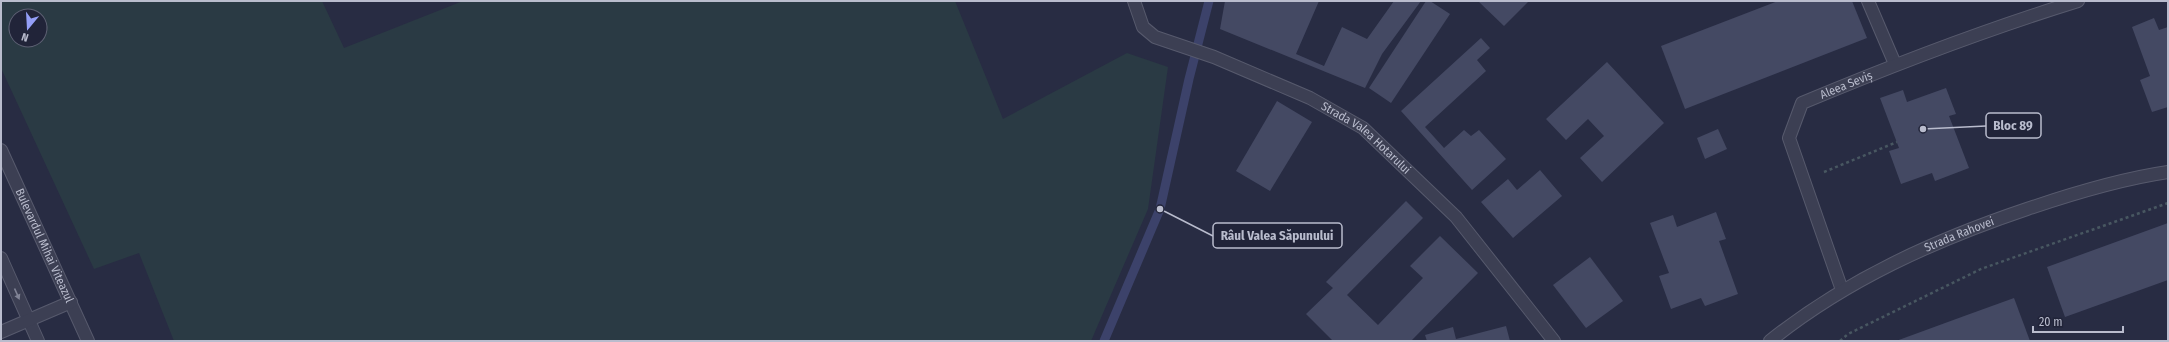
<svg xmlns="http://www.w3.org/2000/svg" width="2169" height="342" font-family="'Fira Sans Condensed',sans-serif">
<rect width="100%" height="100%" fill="#282c43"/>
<path fill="#2a3a44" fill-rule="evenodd" d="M1 1H322L344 48 463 1H955L1003 119 1127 53 1168 67 1148 209 1091 341H174L139 253 94 269 1 68ZM16 16H40V40H16Z"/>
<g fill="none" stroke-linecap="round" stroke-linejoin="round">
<path stroke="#3c426a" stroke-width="9" d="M1104 341 1160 209 1189 79 1209 1"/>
</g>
<g fill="#444963">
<path d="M1225 1H1319L1296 54 1324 66 1342 27 1367 39 1394 1H1421L1382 54 1365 88 1220 29Z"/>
<path d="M1426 1H1430L1450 14 1391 103 1369 88Z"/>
<path d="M1478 1H1529L1504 26Z"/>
<path d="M1778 1H1852L1867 38 1685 109 1661 46Z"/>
<path d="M2154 18 2159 30 2168 27V107L2152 112 2140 80 2150 76 2132 27Z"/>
<path d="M1481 38 1490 48 1477 60 1486 71 1425 127 1444 148 1464 130 1471 136 1479 130 1506 159 1472 190 1401 111Z"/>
<path d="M1607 62 1664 123 1602 182 1580 158 1604 136 1588 119 1566 140 1546 119Z"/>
<path d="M1946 88 1956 114 1949 116 1969 168 1935 181 1932 173 1901 184 1889 151 1899 148 1880 98 1903 90 1907 102Z"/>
<path d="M1277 101 1312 122 1270 191 1236 171Z"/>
<path d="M1718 129 1727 149 1705 159 1697 138Z"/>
<path d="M1540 170 1562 196 1513 238 1481 202 1508 179 1517 190Z"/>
<path d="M1406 201 1423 218 1347 295 1378 325 1423 278 1410 266 1440 236 1478 273 1411 341H1333L1306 314 1333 288 1326 282Z"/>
<path d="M1716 212 1726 239 1719 241 1738 294 1705 306 1701 298 1671 309 1659 276 1669 273 1650 223 1673 215 1677 227Z"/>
<path d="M2168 223V280L2065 317 2047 267Z"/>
<path d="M1590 257 1623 301 1586 328 1553 285Z"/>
<path d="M2014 298 2030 341H1896L1967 315Z"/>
<path d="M1506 326 1510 341H1427L1425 335 1453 327 1456 339Z"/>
</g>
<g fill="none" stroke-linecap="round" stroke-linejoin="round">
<g stroke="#575a6d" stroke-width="14">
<g id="minor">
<path id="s1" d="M1134 1 1143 27 1155 37 1214 57 1310 98 1363 128 1456 217 1554 341"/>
<path d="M1868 1 1895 64"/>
<path id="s2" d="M1 150 88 341"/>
<path d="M1 258 38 341"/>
<path id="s3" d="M1842 290 1789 138 1802 103C1893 65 1984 30 2078 1"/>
<path d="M1 332 71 302"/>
<path id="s4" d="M1770 341C1846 280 1935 240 2027 209 2074 193 2120 179 2168 172"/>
</g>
</g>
<g stroke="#485761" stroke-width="2.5" stroke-dasharray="3 3" stroke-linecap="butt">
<path d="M1824 172 1897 142"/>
<path d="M1840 341 1848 334 1981 269 2168 203"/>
</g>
<use href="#minor" stroke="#3c3f53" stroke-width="12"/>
</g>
<defs><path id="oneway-solid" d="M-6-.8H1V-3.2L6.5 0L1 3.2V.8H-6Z"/></defs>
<use fill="#818496" href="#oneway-solid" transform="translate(17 294) rotate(66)"/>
<g text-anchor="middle" stroke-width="3.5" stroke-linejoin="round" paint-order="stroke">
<g font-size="12" fill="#b9bccd" stroke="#212439">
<text dy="4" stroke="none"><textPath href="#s3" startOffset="246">Aleea Seviș</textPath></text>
<text dy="4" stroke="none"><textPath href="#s1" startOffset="279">Strada Valea Hotarului</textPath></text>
<text dy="4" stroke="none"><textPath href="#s4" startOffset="218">Strada Rahovei</textPath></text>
<text dy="4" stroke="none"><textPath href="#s2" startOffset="105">Bulevardul Mihai Viteazul</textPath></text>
</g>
</g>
<path fill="none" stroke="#b9bccd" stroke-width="1.5" d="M1923 129L1986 126M1160 209L1213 236"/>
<g fill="#b9bccd" stroke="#212439" stroke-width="1.5">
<circle cx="1923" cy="129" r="4"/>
<circle cx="1160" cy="209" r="4"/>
</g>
<g fill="#212439" stroke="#b9bccd" stroke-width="1.5">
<rect x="1986" y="113" width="55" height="25" rx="4"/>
<rect x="1213" y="223" width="129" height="25" rx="4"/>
</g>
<g font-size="13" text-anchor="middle" font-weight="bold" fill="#b9bccd">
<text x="2013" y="130">Bloc 89</text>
<text x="1277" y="240">Râul Valea Săpunului</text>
</g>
<rect width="2169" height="342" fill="none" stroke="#b9bccd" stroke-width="4"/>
<g transform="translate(28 28) rotate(198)"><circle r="19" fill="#212439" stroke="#5e6174"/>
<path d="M0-3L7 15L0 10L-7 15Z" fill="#949ff8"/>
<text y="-6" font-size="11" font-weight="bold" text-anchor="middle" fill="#b9bccd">N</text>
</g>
<path d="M2033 326v6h90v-6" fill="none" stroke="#b9bccd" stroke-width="2"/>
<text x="2039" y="326" font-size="12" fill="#b9bccd" stroke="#212439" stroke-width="3" paint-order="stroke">20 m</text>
</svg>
